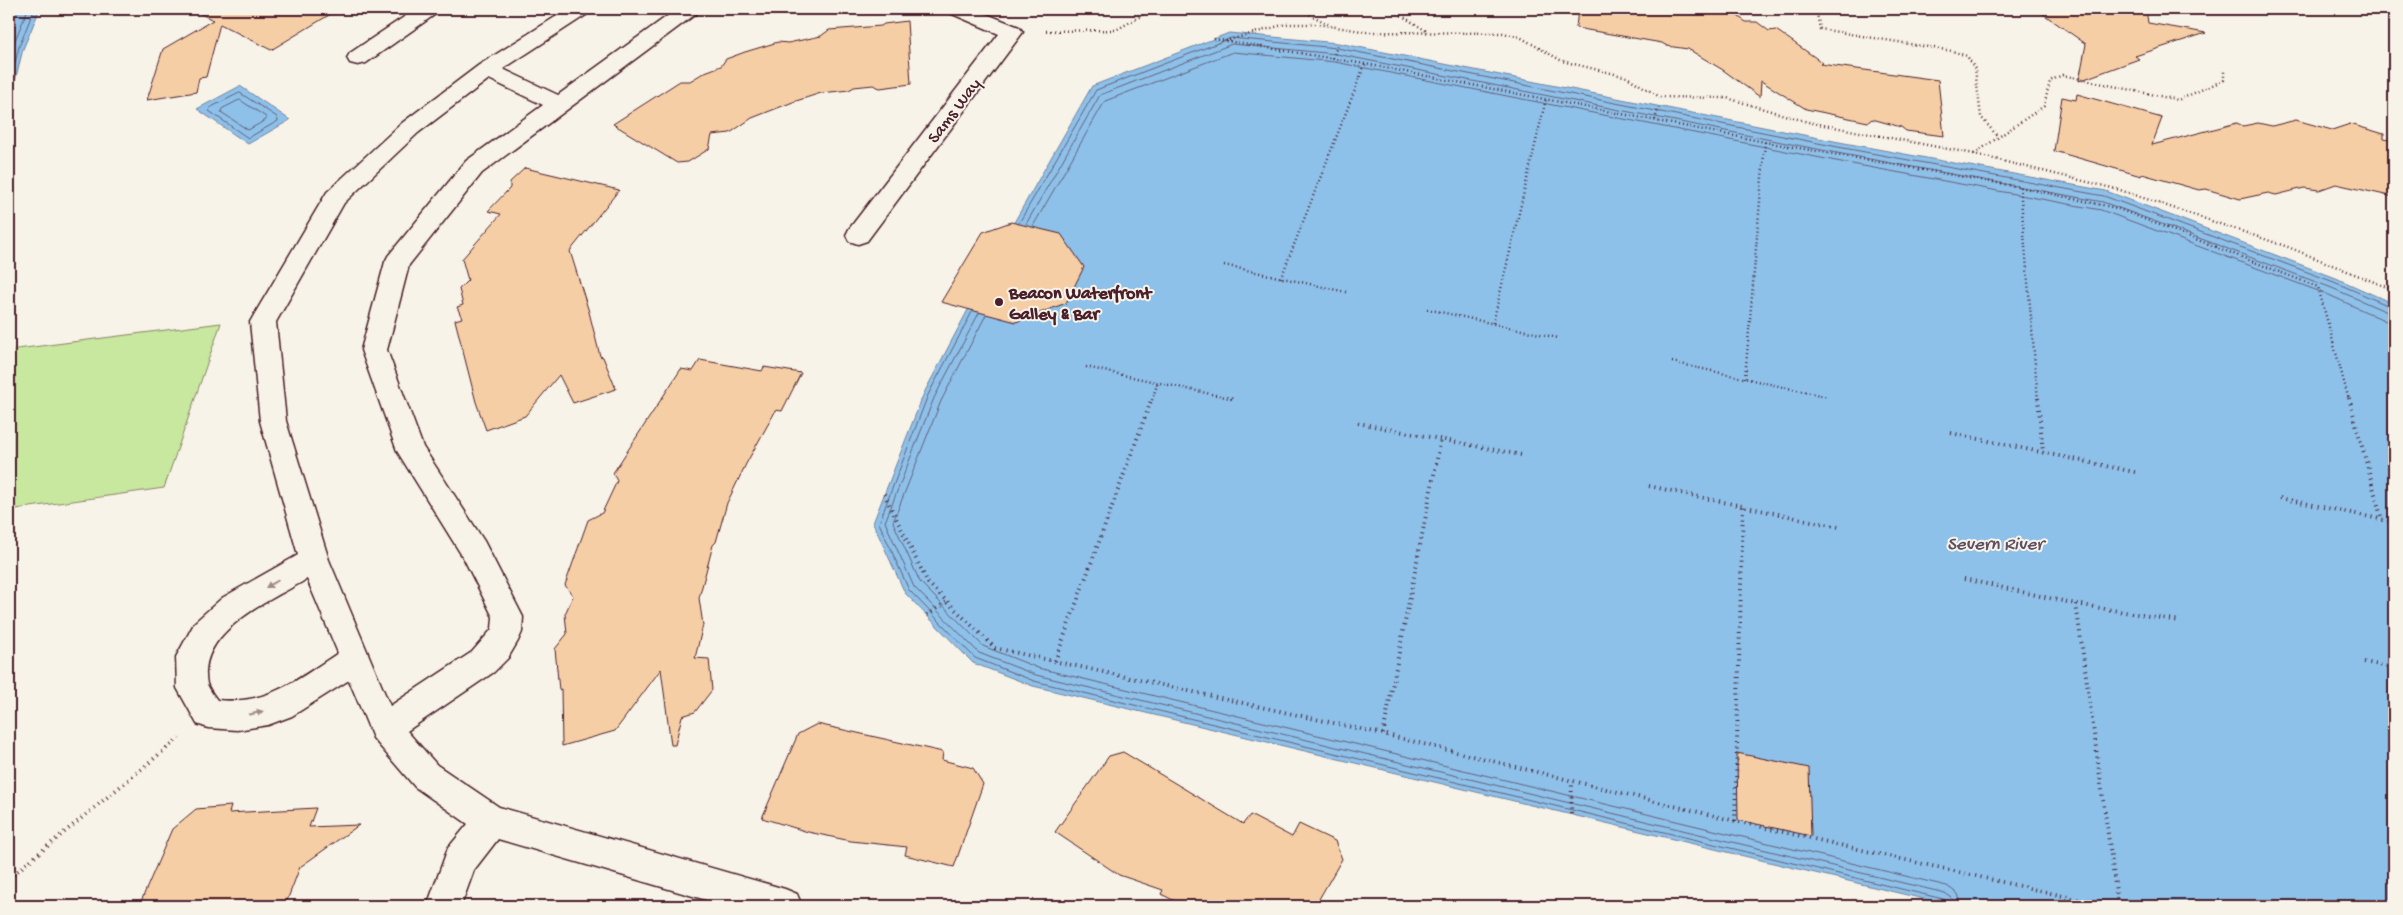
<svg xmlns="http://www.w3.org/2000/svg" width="2403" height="915" font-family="'Gochi Hand',sans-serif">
<rect width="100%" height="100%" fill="#f7f3e8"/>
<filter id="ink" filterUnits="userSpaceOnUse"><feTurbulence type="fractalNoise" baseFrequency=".02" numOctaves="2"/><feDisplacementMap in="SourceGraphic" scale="10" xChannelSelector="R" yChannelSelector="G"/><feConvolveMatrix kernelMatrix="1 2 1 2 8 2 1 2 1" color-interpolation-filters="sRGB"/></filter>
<g filter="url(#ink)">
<path fill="#c8e79f" stroke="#898365" d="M221 323 164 488 9 510V350Z"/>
<g fill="#8dc1ea" stroke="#72809e">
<path d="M9 9H40L23 49 9 105Z"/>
<path d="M1229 33 1338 43 1839 142 2106 191 2336 278 2394 304V906H1953L1033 686 973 663 905 593 873 523 924 393 1016 219 1092 86Z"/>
<path d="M240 86 290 120 248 144 197 109Z"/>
</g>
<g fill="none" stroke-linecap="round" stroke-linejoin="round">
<g stroke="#656077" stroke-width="1">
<path d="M9 61 13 45 28 9"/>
<path d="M9 87 19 47 34 9"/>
<path d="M240 93 277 117 278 121 248 138 209 111 210 108Z"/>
<path d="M240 100 266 117V120L248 130 221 112 222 109Z"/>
<path d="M1019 223 1096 90 1231 38 1337 48 1838 147 2104 196 2334 282 2394 308"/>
<path d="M1026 224 1100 95 1232 44 1336 54 1837 153 2103 202 2332 288 2394 315"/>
<path d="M1033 226 1105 101 1233 52 1335 62 1836 161 2101 210 2329 295 2386 321 2394 322"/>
<path d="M972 312 928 395 879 523 909 590 975 658 1034 681 1943 899 1947 901 1948 906"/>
<path d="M979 313 934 398 885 522 914 587 979 653 1036 675 1945 893 1952 898 1954 906"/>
<path d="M986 315 941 401 893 522 920 582 983 646 1038 668 1947 886 1958 894 1962 906"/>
</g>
</g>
<g fill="#f6cea5" stroke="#4a1f2b">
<path d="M191 9H339L271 50 220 24 206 77 199 78 196 92 147 100 163 49 213 20Z"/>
<path d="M1578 9H1728L1746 22H1757L1769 31 1776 30 1823 63 1820 64 1938 80 1944 136 1906 131 1901 127 1872 119 1868 122 1806 109 1761 81 1760 97 1723 70 1688 49 1667 46 1662 43 1576 28Z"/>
<path d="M2036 9H2146L2148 23 2206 33 2135 56 2139 59 2079 81 2086 44Z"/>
<path d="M907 21 911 84 880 88 873 85 854 87 849 90 821 93 793 102 752 118 730 133 712 135 709 149 688 162 677 163 613 124 680 81H690L705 72 721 66 726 59 745 52 778 42 788 43 821 36 829 30 881 26 884 24Z"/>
<path d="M2077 94 2162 118 2152 145 2237 123 2243 126 2258 123 2272 126 2296 120 2332 130 2350 124 2384 134V139L2394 141V197L2336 184 2319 190 2304 188 2276 195 2268 193 2240 199 2206 189 2199 190 2142 174 2141 176 2054 151 2062 97 2076 100Z"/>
<path d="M525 168 619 190 570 251 589 312 600 356 603 357 616 389 573 403 559 375 525 416 486 430 476 402 455 320 462 318 457 307 463 305 459 289 468 280 462 259 501 214 488 211 510 188V182Z"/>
<path d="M1011 222 1061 234 1084 267 1066 303 1016 322 941 302 983 232Z"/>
<path d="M700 360 762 371 764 367 801 373 782 411 776 410 746 464 727 503 716 542 713 545 699 598 703 625 695 658 709 659 712 690 695 712 682 716 675 745H671L661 669 615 731 562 746 561 689 559 690 555 649 567 634 565 614 573 596 565 585 588 520 602 513 617 481 613 473 681 369 693 371Z"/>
<path d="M817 724 943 752 942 760 973 768 983 784 954 867 905 855 907 847 851 841 808 832 762 818 798 734Z"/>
<path d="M1123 752 1243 824 1250 815 1292 837 1299 824 1335 841 1342 859 1315 906H1185L1161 894 1163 890 1119 875 1055 832 1109 756Z"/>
<path d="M1737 753 1809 768 1811 836 1738 820Z"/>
<path d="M231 806 229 813 316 808 309 827 359 825 300 867 285 906H139L172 829 196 809Z"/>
</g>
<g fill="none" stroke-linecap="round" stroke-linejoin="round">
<g stroke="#4a1f2b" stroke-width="3">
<g id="minor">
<path d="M416 9H440L437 13 366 63 358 65 350 63 347 58 350 53Z"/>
<path d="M568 9H592L589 13 503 69 558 95 677 9H700L697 13 482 173 409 265 387 350 423 447 484 541 523 617 522 632 518 641 508 658 494 672 407 731 437 765 499 807 785 889 797 894 802 906H727L498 839 474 870 461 906H427L448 848 468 824 415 787 373 738 349 680 292 716 268 725 237 730 208 728 197 724 177 688 176 657 195 622 222 598 298 555 260 421 250 322 254 315 327 192 402 123 479 65ZM489 79 543 105 466 161 388 256 385 262 361 350 397 451 464 559 493 617 492 629 472 652 390 706 329 560 286 421 276 322 344 203 418 133ZM307 579 338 653C297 680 268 705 217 700 214 696 209 689 207 684 196 631 270 601 307 579Z"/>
<path d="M947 9H974L1019 27 1023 32 867 241 858 244 849 241 846 235 849 229 999 34 950 13Z"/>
</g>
</g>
<g stroke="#4a1f2b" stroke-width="2.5" stroke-dasharray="1 3" stroke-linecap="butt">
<path d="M1299 9 1328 24"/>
<path d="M1391 9 1428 32"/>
<path d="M1816 9 1820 29 1952 51 1967 56 1975 69 1981 117 1998 137"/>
<path d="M1046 31 1116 30 1153 9"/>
<path d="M1214 39 1365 64 1765 142 2020 187 2116 208 2318 287 2349 400"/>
<path d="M1229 40 1286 24H1317L1367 32 1503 33 1520 37 1562 61 1627 77 1660 97 1727 98 1808 122 1974 154 2120 190 2288 247 2394 290"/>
<path d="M1333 58 1338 43"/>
<path d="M1655 120 1659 106"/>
<path d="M1974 154 2044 106 2050 81 2062 75 2178 100 2224 80V70"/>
<path d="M2020 187 2038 400"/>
<path d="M1224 265 1346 292"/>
<path d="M1281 278 1365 64"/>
<path d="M1427 309 1558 338"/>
<path d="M1493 323 1546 99"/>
<path d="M1672 362 1828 397"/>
<path d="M1086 367 1234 399"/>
<path d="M1745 378 1765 142"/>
<path d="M1152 400 1158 382"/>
</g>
<g stroke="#4a1f2b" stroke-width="4" stroke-dasharray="1 4.5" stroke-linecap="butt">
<path d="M1231 398 1234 399"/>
<path d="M2038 398 2043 453"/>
<path d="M2349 398 2382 520"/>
<path d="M1358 423 1521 455"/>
<path d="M1951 433 2139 473"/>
<path d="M1649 486 1839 527"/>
<path d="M884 494 928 583 995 648 1383 734 1735 821 2107 906"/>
<path d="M2280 498 2394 522"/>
<path d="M1964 579 2076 604 2179 621"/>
<path d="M2076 604 2118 906"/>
<path d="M927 615 947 602"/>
<path d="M1055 661 1152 398"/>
<path d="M2364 662 2394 668"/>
<path d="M1383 734 1441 439"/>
<path d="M1571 814 1572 782"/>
<path d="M1735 821 1743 506"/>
<path d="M9 878 179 738"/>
</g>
<use href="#minor" fill="#f7f3e8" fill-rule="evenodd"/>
</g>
<defs><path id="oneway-solid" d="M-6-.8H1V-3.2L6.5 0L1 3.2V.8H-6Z" transform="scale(1.25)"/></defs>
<g fill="#a0898a">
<use href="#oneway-solid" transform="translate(272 584) rotate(150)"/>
<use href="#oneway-solid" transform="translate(256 713) rotate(-14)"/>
</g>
</g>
<circle fill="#4a1f2b" stroke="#f7f3e8" stroke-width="2" cx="999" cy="302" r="5"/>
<g text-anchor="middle" stroke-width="4" stroke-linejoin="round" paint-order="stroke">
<g font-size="18" fill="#4a1f2b" stroke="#f7f3e8">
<text transform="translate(953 110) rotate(-53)" y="6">Sams Way</text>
</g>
<g font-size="18" font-weight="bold" fill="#4a1f2b" stroke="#f7f3e8" text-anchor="start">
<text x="1009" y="298">Beacon Waterfront<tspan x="1009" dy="21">Galley &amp; Bar</tspan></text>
</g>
<g font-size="19" font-style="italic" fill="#5e5064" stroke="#f7f3e8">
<text x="1995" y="549">Severn River</text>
</g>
</g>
<rect width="2403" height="915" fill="none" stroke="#f7f3e8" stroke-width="30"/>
<rect x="15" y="15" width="2373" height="885" fill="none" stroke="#4a1f2b" stroke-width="2" filter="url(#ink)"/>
</svg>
